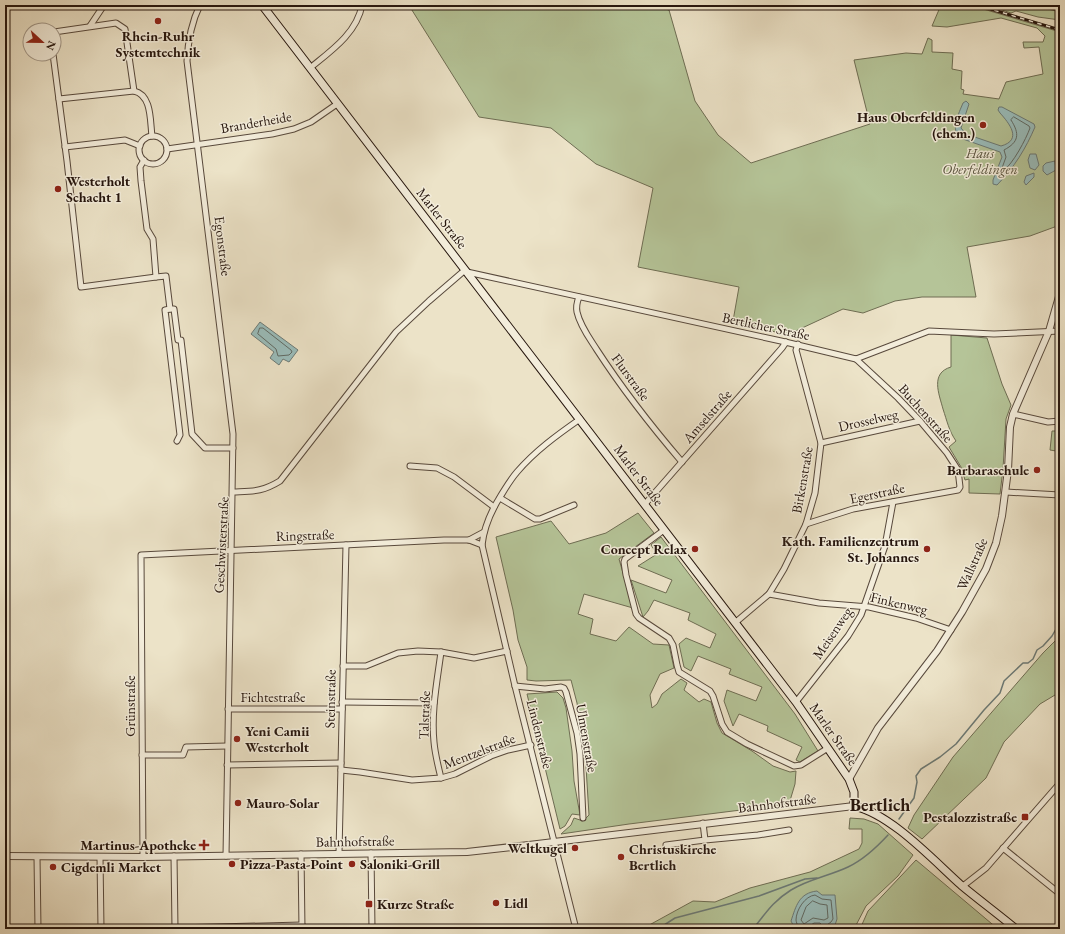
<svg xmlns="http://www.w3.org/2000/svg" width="1065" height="934" font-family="'EB Garamond',serif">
<rect width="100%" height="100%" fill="#ece3c8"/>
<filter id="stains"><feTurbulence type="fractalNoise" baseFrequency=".005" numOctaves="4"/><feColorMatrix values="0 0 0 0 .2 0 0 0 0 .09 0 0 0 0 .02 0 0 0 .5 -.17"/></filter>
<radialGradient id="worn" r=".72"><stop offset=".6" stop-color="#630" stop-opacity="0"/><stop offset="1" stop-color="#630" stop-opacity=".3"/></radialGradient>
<g fill="#b5c498" stroke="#6e6d53">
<path d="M411 5H650L669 10 695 101 718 135 751 163 870 124 854 60 906 53 922 54 928 38 932 40V52L953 53 952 69 962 71 961 89 964 90 963 94 999 99 1006 82 1043 74 1039 47 1024 48 1023 42H1043L1045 36 1037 28 1001 18 947 27 932 26 941 5H970L1060 32V225L1030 236 967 247 976 297H922L895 301 863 313 843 309 787 335 733 321 739 287 638 267 653 188 596 164 551 128 479 117 410 7Z"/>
<path d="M987 5H1013L1018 7 1024 5H1040V7L1060 12V20L1038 17 1016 11 1011 13Z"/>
<path d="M951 335 987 338 1002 384 1011 405 1006 419 1003 469 1000 494 969 493V479L965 480 961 467 949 447 956 441C949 431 947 421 943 409 939 394 930 373 951 367Z"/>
<path d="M1052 431H1060V447L1056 451 1050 450Z"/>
<path d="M638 513 654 533 619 559 633 608 584 594 578 614 593 619 590 634 616 641 629 627 653 644 669 645 674 668 660 674 650 695 652 708 657 704 662 694 681 679 687 683 684 690 699 702 704 699 711 702 717 723 722 733 752 751 773 766 790 772 796 771 795 784 789 804 629 824 561 834 571 825 574 818 583 821 589 815 586 767 577 703 571 680 536 681 527 680V667L518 640 513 610 496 537 551 521 569 544 606 533Z"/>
<path d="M661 537 795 714 818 751 800 762 796 760 802 747 767 731 768 726 739 714 733 726 724 701 727 690 756 701 762 687 729 674 731 669 698 656 691 671 684 667 679 644 686 638 710 648 716 634 688 620 690 613 654 600 648 611 643 617 631 580 666 593 672 580 638 566 657 554 651 545Z"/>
<path d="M1060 636V692L1040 704 1004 742 986 778 922 839 908 828 914 815 953 757 1043 653Z"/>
<path d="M557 692 563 698 566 708 572 751 574 781 580 815 572 814 565 826 560 829 527 694Z"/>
<path d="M850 818 864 819 878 824 913 855 898 876 866 906 854 929H642L693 901 715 902 750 888 810 872 859 849 862 843V829H849Z"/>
<path d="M916 860 998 929H860L868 911Z"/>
</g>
<g fill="#9abdbb" stroke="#6c7a76">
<path d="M966 101 969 104 961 128 966 134 1001 146C1023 140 1009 123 1000 113L998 110 999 107H1002L1034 124 1035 127C1026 148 1014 168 997 185L993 184V180L1002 157 1000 152 960 138C950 130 959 113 963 103Z"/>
<path d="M1030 154H1036L1039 165 1035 170 1030 168 1028 160Z"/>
<path d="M1055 161 1056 170 1047 175 1043 171V166L1046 163Z"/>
<path d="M1034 173V177L1026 185 1024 182 1026 176Z"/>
<path d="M260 322 298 350 289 362 283 359 279 365 270 358 274 352 251 334Z"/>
<path d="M817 891 822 895H835L837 919 835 925 825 929 815 926 813 929H795L791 921C796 906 799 893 817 891Z"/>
</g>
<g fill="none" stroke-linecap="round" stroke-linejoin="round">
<g stroke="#606a64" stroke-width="1">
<path d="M1014 117 1029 126 1030 128C1026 139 1013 164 1003 171L1002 168 1006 157 1004 150C1019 142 1020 134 1011 120Z"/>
<path d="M260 328H263L291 350 292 352 289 355 278 356 276 349 258 334Z"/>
<path d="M813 901 820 904 827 905 828 918 824 920 813 918 804 924 801 920 806 907Z"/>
<path d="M799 929C798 926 796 922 796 920 796 910 805 896 815 895L822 899 831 900 833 919 831 922 824 927 820 923H814L811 925 810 929"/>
</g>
<g stroke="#6c7a76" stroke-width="1.5">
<path d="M899 819 914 798 917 782 916 776 921 769 940 757 956 744 984 710 1000 693 1004 681 1023 663H1028L1033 659 1037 650 1043 646 1052 636 1060 622"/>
<path d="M658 929 675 918 759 896 805 879 817 878"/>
<path d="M753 929C766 913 772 902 791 890 809 879 829 876 848 867 863 860 876 848 888 835"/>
</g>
<g stroke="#58493c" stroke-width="7">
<g id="minor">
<path d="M200 5C191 23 188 41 187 61L233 434 226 856"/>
<path d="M90 26 104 5"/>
<path d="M54 32 116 23 125 29 134 91C152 95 150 121 152 136"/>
<path d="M53 54 67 161 81 287 156 277"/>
<path d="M310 68C331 51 357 33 362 5"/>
<path d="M59 99 134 91"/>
<circle cx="153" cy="150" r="14"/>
<path d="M65 147 125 140 140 146"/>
<path d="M167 149 272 134 294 129 311 122 337 104"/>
<path d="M144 160 140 167 141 181 147 229 153 239 156 277 166 276 170 309 165 310 180 435 177 441"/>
<path d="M467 272 781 341 856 359 929 331 994 334 1060 331"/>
<path d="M579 297C577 302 576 307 577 312 580 326 590 339 597 350 623 390 652 427 682 462"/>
<path d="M170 309H174L178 340H181L192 434 205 448H233"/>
<path d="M1013 414 1048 422 1060 421"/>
<path d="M821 443 920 421"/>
<path d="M410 466 437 468 454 477 494 507"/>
<path d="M233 492C253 491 262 492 280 481L396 332 429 301 465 270"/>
<path d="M1006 492 1060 495"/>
<path d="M500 498 535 519H540L574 505"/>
<path d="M645 504 782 348 786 342"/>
<path d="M806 524 853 509 958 490 960 487 958 470 947 453 920 421 898 398 856 359"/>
<path d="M664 530 625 559 624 562 626 575 636 614 639 618 669 638 673 645 677 665 679 672 710 691 713 696 722 724 727 732 747 744 794 766 801 765 828 748"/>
<path d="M469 540 484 532"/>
<path d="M769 594 819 603 869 607 916 618 951 630"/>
<path d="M736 622 769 594 784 569 806 524 815 493 821 443 796 350 798 344"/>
<path d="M441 652C437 682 431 712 434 742 435 754 438 766 441 778"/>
<path d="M343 666H366L398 653 418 651 441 652 474 658 507 651"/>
<path d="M515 686 545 689 561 687 564 688 566 692 577 733 580 754 583 818"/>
<path d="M342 702 434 703"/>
<path d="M796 702 848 636 861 615 885 546 893 502"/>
<path d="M228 709H342"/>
<path d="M142 755H183L186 747 227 746"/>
<path d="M227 765 341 763"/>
<path d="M341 770 360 772 412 780 441 778 455 774 491 756 508 750 531 745"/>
<path d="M705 840 758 835 789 830"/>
<path d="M666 845 705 840 703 823"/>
<path d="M1003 848 1060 894"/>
<path d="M339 853 346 545"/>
<path d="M371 853 372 929"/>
<path d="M301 854 302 929"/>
<path d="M174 856 175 929"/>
<path d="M37 857 38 929"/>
<path d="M100 857 101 929"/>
<path d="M143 857 141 555 444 540H469L482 545"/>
<path d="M963 886 986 868 1060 783"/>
<path d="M175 928 302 925"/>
<path d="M576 929 515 686 482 545C484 527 490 513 500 497 505 489 510 480 517 472 535 451 557 435 580 419"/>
</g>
</g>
<g stroke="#58493c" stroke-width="8">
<g id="tertiary">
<path d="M849 779 878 728 937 651 962 612 986 569 996 543 1002 516 1008 470 1010 427 1013 414 1049 331 1060 293"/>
<path d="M5 856 143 857 467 852 529 845 854 806"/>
</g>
</g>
<g stroke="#26160e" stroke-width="9">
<path id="secondary" d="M262 5 796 702 849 779 854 792V806C891 814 933 860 961 885 979 900 998 914 1016 929"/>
</g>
<use href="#minor" stroke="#f3eddb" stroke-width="5"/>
<use href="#tertiary" stroke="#f3eddb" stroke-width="6"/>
<use href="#secondary" stroke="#f3eddb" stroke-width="7"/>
<g stroke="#26160e" stroke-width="3">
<g id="rail">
<path d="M977 5 1060 30"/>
<path d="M5 756 6 767"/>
<path d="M5 838V916"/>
</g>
</g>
<use href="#rail" stroke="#f3eddb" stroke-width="1.5" stroke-dasharray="4.5" stroke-linecap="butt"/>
</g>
<g fill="#8f2418" stroke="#f3eddb" stroke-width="1.5">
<circle cx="158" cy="21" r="4"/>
<circle cx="983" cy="125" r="4"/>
<circle cx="58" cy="189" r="4"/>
<circle cx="1037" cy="470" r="4"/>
<circle cx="695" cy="549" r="4"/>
<circle cx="927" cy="549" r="4"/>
<circle cx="237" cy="739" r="4"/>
<circle cx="238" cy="803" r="4"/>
<rect x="1021" y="813" width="8" height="8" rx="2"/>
<path d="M202 839h4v4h4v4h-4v4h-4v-4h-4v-4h4z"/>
<circle cx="575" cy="848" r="4"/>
<circle cx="621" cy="857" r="4"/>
<circle cx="232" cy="864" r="4"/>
<circle cx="352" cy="864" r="4"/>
<circle cx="53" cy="867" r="4"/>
<circle cx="496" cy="903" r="4"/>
<rect x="365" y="900" width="8" height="8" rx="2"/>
</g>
<g text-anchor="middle" stroke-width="3" stroke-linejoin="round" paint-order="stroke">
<g font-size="14" font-weight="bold" fill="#26160e" stroke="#f3eddb" text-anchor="start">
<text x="158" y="41" text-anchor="middle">Rhein-Ruhr<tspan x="158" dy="16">Systemtechnik</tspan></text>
<text x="975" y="122" text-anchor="end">Haus Oberfeldingen<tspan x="975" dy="16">(ehem.)</tspan></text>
<text x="66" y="186">Westerholt<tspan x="66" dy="16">Schacht 1</tspan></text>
<text x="1029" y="475" text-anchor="end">Barbaraschule</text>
<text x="919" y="546" text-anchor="end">Kath. Familienzentrum<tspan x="919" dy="16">St. Johannes</tspan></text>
<text x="687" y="554" text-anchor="end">Concept Relax</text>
<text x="245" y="736">Yeni Camii<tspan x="245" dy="16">Westerholt</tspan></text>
<text x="246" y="808">Mauro-Solar</text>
<text x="1017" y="822" text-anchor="end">Pestalozzistraße</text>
<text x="196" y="850" text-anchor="end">Martinus-Apotheke</text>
<text x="567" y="853" text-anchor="end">Weltkugel</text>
<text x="629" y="854">Christuskirche<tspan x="629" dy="16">Bertlich</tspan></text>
<text x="240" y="869">Pizza-Pasta-Point</text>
<text x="360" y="869">Saloniki-Grill</text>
<text x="61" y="872">Cigdemli Market</text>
<text x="504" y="908">Lidl</text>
<text x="377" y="909">Kurze Straße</text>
</g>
<g font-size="14" fill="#26160e" stroke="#f3eddb">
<text transform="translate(256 122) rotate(-10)" y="5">Branderheide</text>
<text transform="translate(442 218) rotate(52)" y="5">Marler Straße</text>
<text transform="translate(223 246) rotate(83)" y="5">Egonstraße</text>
<text transform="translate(766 326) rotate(12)" y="5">Bertlicher Straße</text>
<text transform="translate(631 377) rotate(54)" y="5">Flurstraße</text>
<text transform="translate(926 413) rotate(48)" y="5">Buchenstraße</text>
<text transform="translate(707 416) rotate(-49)" y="5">Amselstraße</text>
<text transform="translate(868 420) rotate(-13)" y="5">Drosselweg</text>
<text transform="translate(639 475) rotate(53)" y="5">Marler Straße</text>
<text transform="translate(802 480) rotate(-80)" y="5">Birkenstraße</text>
<text transform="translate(877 493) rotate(-12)" y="5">Egerstraße</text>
<text transform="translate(305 535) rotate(-2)" y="5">Ringstraße</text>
<text transform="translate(221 545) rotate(-87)" y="5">Geschwisterstraße</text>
<text transform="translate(972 564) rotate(-66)" y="5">Wallstraße</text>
<text transform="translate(899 603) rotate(13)" y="5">Finkenweg</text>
<text transform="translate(832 633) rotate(-56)" y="5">Meisenweg</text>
<text x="273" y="702">Fichtestraße</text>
<text transform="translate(330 699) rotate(-89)" y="5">Steinstraße</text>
<text transform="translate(130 706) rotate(-90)" y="5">Grünstraße</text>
<text transform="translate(424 715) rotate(-88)" y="5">Talstraße</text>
<text transform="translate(540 734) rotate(76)" y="5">Lindenstraße</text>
<text transform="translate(834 734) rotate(55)" y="5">Marler Straße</text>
<text transform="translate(587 738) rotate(80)" y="5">Ulmenstraße</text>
<text transform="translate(479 751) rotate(-21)" y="5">Mentzelstraße</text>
<text transform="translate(777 803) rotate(-7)" y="5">Bahnhofstraße</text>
<text transform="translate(355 841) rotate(-1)" y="5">Bahnhofstraße</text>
</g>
<g font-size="14" font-style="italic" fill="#58533e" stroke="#f3eddb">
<text x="980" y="158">Haus<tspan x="980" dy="16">Oberfeldingen</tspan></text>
</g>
<g font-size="18" font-weight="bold" fill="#26160e" stroke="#f3eddb">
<text x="880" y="811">Bertlich</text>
</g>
</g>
<rect width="1065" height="934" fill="none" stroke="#ece3c8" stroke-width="20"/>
<rect x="6" y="6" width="1053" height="922" fill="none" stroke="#26160e" stroke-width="2"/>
<rect x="10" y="10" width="1045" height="914" fill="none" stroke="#26160e"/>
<g transform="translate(42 42) rotate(112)"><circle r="19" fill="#f3eddb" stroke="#a19789"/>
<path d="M0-3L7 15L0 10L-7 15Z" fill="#8f2418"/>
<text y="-6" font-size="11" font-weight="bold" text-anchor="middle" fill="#26160e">N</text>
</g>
<rect width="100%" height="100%" filter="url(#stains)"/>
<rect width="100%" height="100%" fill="url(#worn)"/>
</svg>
